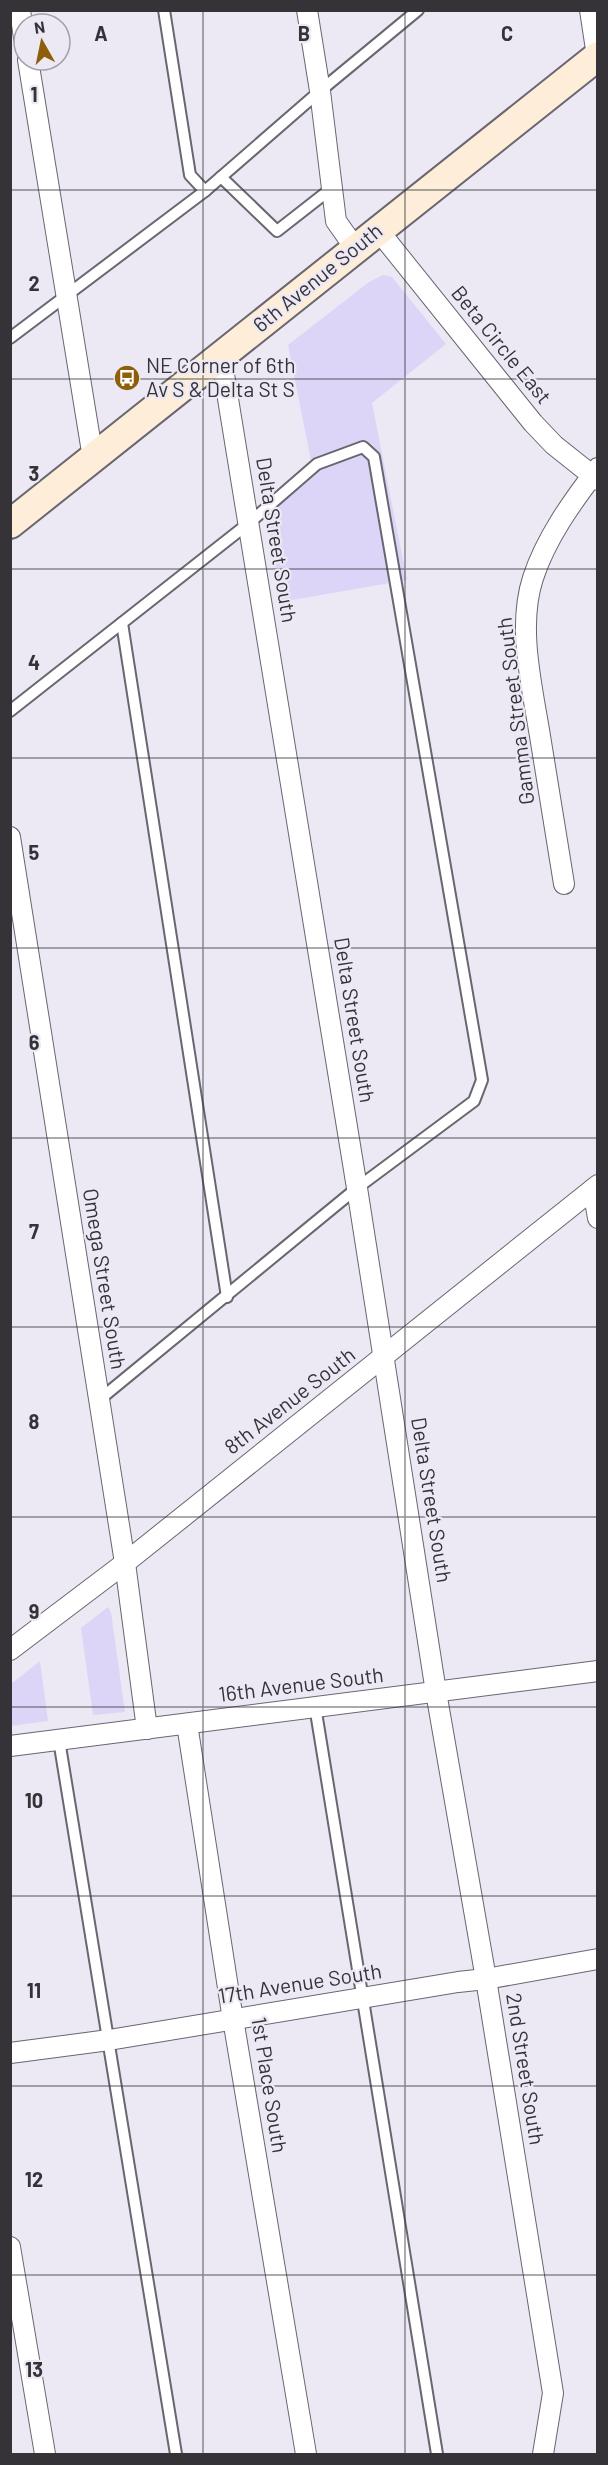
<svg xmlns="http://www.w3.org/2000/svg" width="608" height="2465" font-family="Barlow,sans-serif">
<rect width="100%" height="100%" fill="#ece9f5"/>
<g fill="#ddd5f7">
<path d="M383 275 392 277 446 344 372 403 407 580 281 602 267 515 314 476 288 345 369 282Z"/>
<path d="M108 1607 111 1612 125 1712 93 1715 81 1628Z"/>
<path d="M40 1661 48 1721 11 1726V1684Z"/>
</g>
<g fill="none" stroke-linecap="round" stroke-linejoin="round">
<g stroke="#696670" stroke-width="14">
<g id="service">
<path d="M164 10 190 175 205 191"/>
<path d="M221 177 277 231 332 188"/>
<path d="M10 338 205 191 320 91 418 10"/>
<path d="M122 623 227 1297"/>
<path d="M10 711 249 523 317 464 363 447 374 457 482 1080 474 1101 357 1188 99 1400"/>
<path d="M315 1706 437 2454"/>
<path d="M59 1740 176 2454"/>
</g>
</g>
<g stroke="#696670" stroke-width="22">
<g id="minor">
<path d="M20 10 24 38"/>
<path d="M307 10 320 91 336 221 355 248"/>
<path d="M590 10 597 56"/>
<path d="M28 60 93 458"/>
<path d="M378 230 533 423 554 445 598 480"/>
<path d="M221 356 357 1188 436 1692 486 1979 553 2393 543 2454"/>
<path d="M10 837 125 1563 147 1729"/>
<path d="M564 884C556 835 548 785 540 736 532 686 517 627 533 578 546 538 572 502 598 468"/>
<path d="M593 1189 598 1218"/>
<path d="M10 1650 125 1563 598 1185"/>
<path d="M187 1724 231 2007 306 2454"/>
<path d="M10 1746 598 1671"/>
<path d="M10 2053 109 2040 458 1982 486 1979 598 1959"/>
<path d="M10 2247 45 2454"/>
</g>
</g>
<g stroke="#696670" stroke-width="32">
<path id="secondary" d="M10 524 598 56"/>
</g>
<use href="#service" stroke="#fff" stroke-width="10"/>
<use href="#minor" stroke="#fff" stroke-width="20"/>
<use href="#secondary" stroke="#feeed9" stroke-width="28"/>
</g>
<path fill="none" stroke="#353338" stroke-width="1.5" stroke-opacity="0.55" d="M203 10V2454M405 10V2454M10 190H598M10 379H598M10 569H598M10 758H598M10 948H598M10 1138H598M10 1327H598M10 1517H598M10 1707H598M10 1896H598M10 2086H598M10 2275H598"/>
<defs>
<g id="bus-disc" transform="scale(1.35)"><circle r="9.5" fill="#8f5e0a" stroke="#ece9f5"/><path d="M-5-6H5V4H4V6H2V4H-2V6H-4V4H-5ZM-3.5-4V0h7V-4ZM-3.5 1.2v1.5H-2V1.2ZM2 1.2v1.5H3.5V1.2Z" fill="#fff"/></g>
</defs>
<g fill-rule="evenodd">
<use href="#bus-disc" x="127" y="378"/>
</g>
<g text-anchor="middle" stroke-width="4.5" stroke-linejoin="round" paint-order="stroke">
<g font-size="21" fill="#353338" stroke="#ece9f5">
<text transform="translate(318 278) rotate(-39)" y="7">6th Avenue South</text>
<text transform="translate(501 345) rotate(51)" y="7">Beta Circle East</text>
<text transform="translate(276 540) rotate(81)" y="7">Delta Street South</text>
<text transform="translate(516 711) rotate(-97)" y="7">Gamma Street South</text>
<text transform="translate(354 1020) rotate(81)" y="7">Delta Street South</text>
<text transform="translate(104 1279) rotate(81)" y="7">Omega Street South</text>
<text transform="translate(290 1401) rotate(-38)" y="7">8th Avenue South</text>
<text transform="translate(431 1500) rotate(81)" y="7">Delta Street South</text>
<text transform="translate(301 1685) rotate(-7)" y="7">16th Avenue South</text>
<text transform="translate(300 1984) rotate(-9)" y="7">17th Avenue South</text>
<text transform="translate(525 2069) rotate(81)" y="7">2nd Street South</text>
<text transform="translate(269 2085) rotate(81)" y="7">1st Place South</text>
</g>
<g font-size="21" fill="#353338" stroke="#ece9f5" text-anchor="start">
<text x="146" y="373">NE Corner of 6th<tspan x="146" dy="24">Av S &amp; Delta St S</tspan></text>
</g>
</g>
<g font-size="20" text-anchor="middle" font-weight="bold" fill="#353338" stroke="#ece9f5" stroke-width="4.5" stroke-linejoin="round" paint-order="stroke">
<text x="101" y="41">A</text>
<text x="304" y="41">B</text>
<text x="507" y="41">C</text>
<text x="34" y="102">1</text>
<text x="34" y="291">2</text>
<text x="34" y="481">3</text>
<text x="34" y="670">4</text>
<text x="34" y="860">5</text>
<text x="34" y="1050">6</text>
<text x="34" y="1239">7</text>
<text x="34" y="1429">8</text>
<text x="34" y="1619">9</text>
<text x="34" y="1808">10</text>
<text x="34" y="1998">11</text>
<text x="34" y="2187">12</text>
<text x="34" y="2377">13</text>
</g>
<rect width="608" height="2465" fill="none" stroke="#353338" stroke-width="24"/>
<g transform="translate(42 42) rotate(351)"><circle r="28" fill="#ece9f5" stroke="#a3a0a9" stroke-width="1.5"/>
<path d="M0-4.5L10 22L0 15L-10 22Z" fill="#8f5e0a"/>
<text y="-9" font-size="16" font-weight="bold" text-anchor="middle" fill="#353338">N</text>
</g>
</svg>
